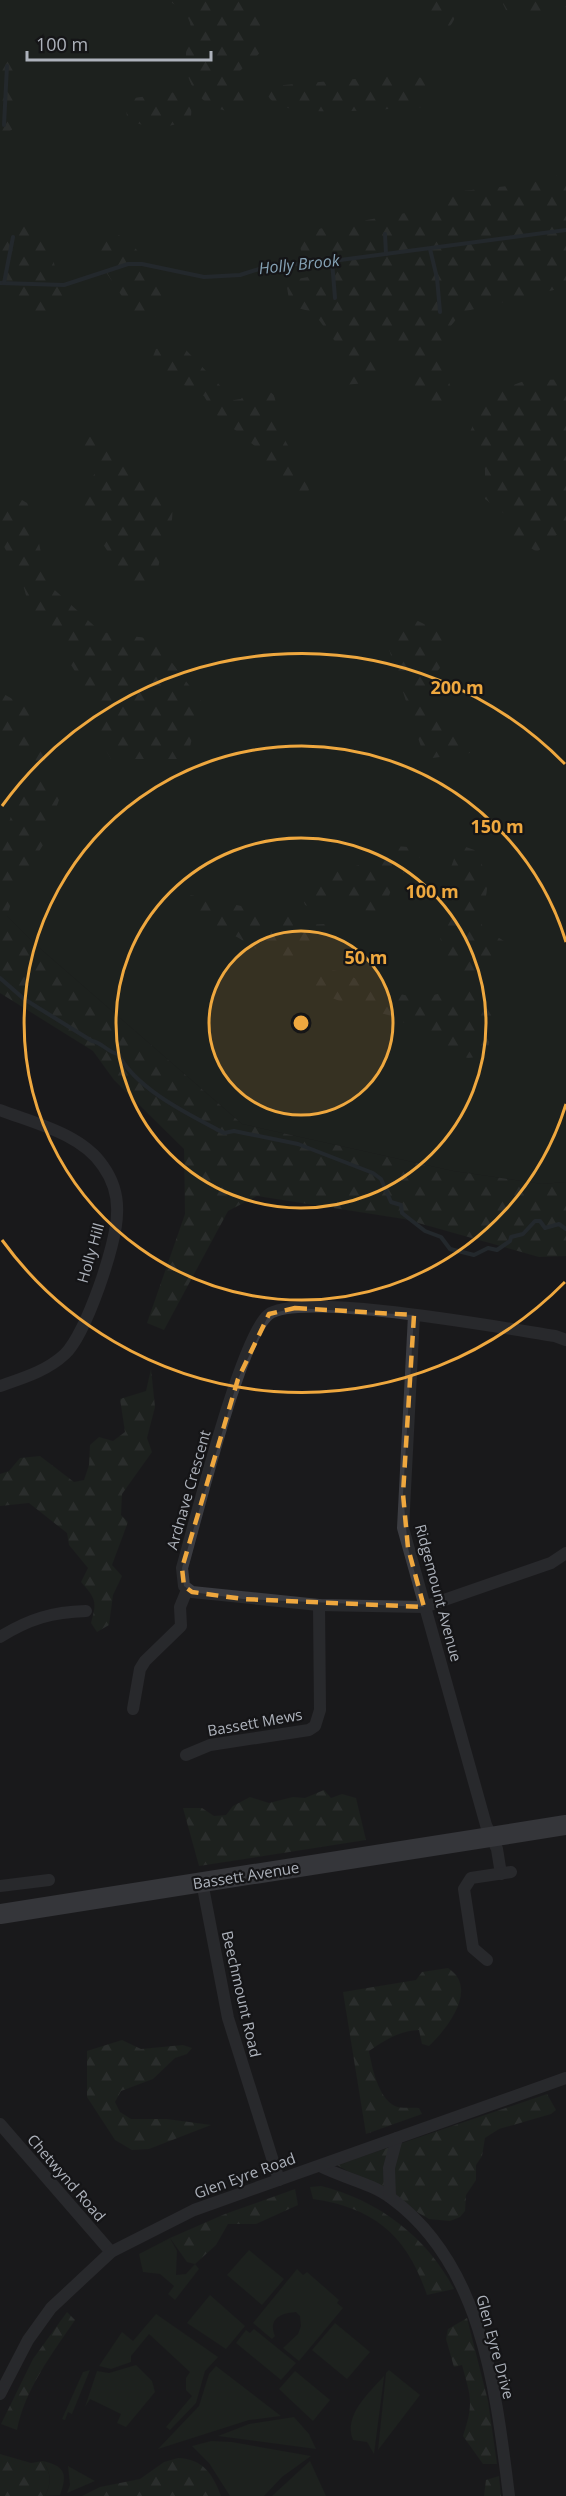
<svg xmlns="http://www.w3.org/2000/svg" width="566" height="2496" font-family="'Open Sans',sans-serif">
<defs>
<pattern id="forest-firs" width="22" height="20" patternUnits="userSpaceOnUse" patternTransform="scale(1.5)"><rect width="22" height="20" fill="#222a22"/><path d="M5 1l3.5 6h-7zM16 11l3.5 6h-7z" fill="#3f4640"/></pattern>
</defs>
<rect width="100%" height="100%" fill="#1a1a1c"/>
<g fill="#222a22">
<path d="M0 0H566V1182L542 1184 453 1171 242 1124 36 945 7 916 0 918Z"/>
<path d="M170 2238 177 2251 176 2275 186 2274 195 2264 199 2269 175 2300 168 2294 174 2286 160 2274 143 2272 139 2254Z"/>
<path d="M249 2250 284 2279 262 2305 227 2275Z"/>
<path d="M297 2269 303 2275 307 2272 339 2300 337 2303 343 2308 299 2361 283 2348 298 2334 301 2326 300 2316 296 2312C284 2313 267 2317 275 2336L272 2339 253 2323Z"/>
<path d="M210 2295 245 2326 226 2349 187 2323Z"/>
<path d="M156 2314 218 2357 205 2371 196 2403 170 2430 166 2427 192 2396 186 2390V2378L190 2372 149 2334 131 2356V2362L111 2369 99 2366 122 2332 133 2341Z"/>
<path d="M335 2323 370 2352 347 2379 312 2350Z"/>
<path d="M254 2329 296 2363 281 2380 236 2343 246 2330 250 2333Z"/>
<path d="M136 2365 152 2381 155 2392 126 2427 117 2423 121 2414 90 2399 85 2407 97 2371 109 2373Z"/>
<path d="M216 2366 281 2416 249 2420 158 2449 199 2406 209 2374Z"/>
<path d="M90 2370 72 2414 68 2412 65 2420 62 2419 83 2372Z"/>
<path d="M389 2370 420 2395 378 2450 386 2373Z"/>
<path d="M295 2371 330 2400 313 2421 279 2389Z"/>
<path d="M384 2376V2377L374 2454 367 2442 353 2440C343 2415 369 2393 384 2376Z"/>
<path d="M294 2417 309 2434 316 2449 218 2436 249 2424Z"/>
<path d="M211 2441 232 2442 311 2456 282 2477 264 2496H230L209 2463 192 2446Z"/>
<path d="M43 2461C65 2466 68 2474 60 2495L45 2496C52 2482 51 2474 43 2461Z"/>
<path d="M310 2461 326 2496H272Z"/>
<path d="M68 2466 95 2481 67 2493 70 2485Z"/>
</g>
<g fill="url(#forest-firs)">
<path d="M168 0H246L261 16 266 43C256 63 242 64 235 78 237 89 246 94 248 105 239 112 228 113 217 108 192 98 182 72 187 46 188 41 192 34 191 28 190 14 179 8 168 0Z"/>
<path d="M426 0 455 1C457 12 456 21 447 29L425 22 423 3Z"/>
<path d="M506 0H566V7L524 14 506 10 503 4Z"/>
<path d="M3 52 11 58 17 91 13 129 0 137V53Z"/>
<path d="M402 75 430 79 431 107C397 107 305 118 279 105 272 102 270 99 266 93L272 86Z"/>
<path d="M183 91C191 99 192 106 191 117 174 130 145 129 127 119L126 104 134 98Z"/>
<path d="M566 173V287L462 312 450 327 442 349V367L454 394 448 402 423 401 416 395 405 351 389 340 378 341V354L386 367C378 386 359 383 342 385L346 356 313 312 290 306 286 281 308 277 298 239 307 231 416 211 430 208 462 191 527 184Z"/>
<path d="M22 223 47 235 64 303 59 313 33 324 0 274V232Z"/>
<path d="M119 235 136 249 160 280 166 311 152 319 135 316 98 260 96 248 101 239Z"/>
<path d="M173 345 186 350 234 400 241 399 250 386H263L274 395 285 440 305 477 309 490 303 499 293 497 279 488 261 451 213 412 204 396 158 371 152 359 156 349Z"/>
<path d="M566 379V527L537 552 509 534 510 518 485 499V470L470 432 487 395 524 381Z"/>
<path d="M80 435C110 438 120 452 140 473 146 478 153 482 159 487 183 508 169 530 161 555 158 568 157 577 148 588L136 589C112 558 93 536 82 496L96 471 76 440Z"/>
<path d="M17 497 27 503 34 518 47 583 101 632 154 639 201 701 187 759H111L98 737 97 711 73 668 55 640 35 628 24 588 1 540 3 503Z"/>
<path d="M418 621 440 632 448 649 447 660C434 673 417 699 434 717 446 731 462 735 470 753L425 759 386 640 396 629Z"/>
<path d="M0 692 27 707 59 800 43 845 16 888 7 916 36 945 242 1124 453 1171 542 1184 566 1182V1256L539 1257 404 1219 257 1196 228 1211 164 1330 147 1323 185 1214 184 1149 114 1080 93 1051 0 993V850L16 801 28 790 30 772 15 742 0 732Z"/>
<path d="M396 846 420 848 423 855 405 867V873L393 874 387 878 393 885 387 901 375 911 353 910 338 901 313 908 305 905 302 896 307 888 327 882 332 873 359 865 369 857Z"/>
<path d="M466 847 477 851C488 882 492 885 479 916L483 928 504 941 507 950C499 980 470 978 446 966L439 931 454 894 451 867 458 848Z"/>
<path d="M191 895 287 916 306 925 324 924 327 928 324 936 303 946V963L290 970 237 937 193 919 182 911 185 899Z"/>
<path d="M317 968 338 971 357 979 369 988 420 998 464 988 476 989 491 997 497 1011 486 1056 468 1058 446 1051 426 1033 388 1015 349 1005 318 992 308 976 311 969Z"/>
<path d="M151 1369 155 1407 147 1438 152 1452 122 1494 121 1515 128 1522 112 1565 122 1576 113 1595 109 1625 97 1632 91 1623C97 1601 96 1599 81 1582L88 1568 69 1545 67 1533 29 1503 0 1506V1474L9 1471 20 1458 40 1456 74 1482 84 1480 89 1465 90 1445 99 1437 113 1441 125 1432 120 1399 146 1391Z"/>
<path d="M324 1790 331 1798 342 1794 356 1798 366 1840 199 1866 183 1808H202L214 1816 226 1815 233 1806 250 1797 269 1803 293 1797 305 1798Z"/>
<path d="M448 1968C479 1988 448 2028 429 2046L422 2044 419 2030C399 2031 385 2040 369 2051 372 2067 378 2098 395 2106 401 2109 412 2107 419 2108L422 2114 366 2134 343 1992 416 1980 422 1972Z"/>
<path d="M122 2040 141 2049 183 2045 192 2048 187 2054 175 2058 153 2079 121 2091 115 2102 120 2112 131 2119H167L211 2125 149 2149 132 2150 115 2140 87 2097V2051Z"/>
<path d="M547 2094 556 2110 551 2114 499 2129 485 2138 482 2156 476 2165V2180L466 2195 465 2211 460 2217 450 2221 429 2219 337 2165Z"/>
<path d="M321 2186C378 2200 427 2237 454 2289L427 2295C407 2236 375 2208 313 2199L310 2187Z"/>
<path d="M295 2189 298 2205 256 2224H228L216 2245 195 2264 187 2262 170 2238 225 2214Z"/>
<path d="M67 2312 75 2320C52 2354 25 2389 17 2430L1 2424 33 2359Z"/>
<path d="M467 2318 488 2401 497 2464H483L463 2436C474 2403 471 2398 462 2365L454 2367 446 2339 448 2329Z"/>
<path d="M0 2454 31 2463 43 2461C51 2474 52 2482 45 2496H0Z"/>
<path d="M178 2458C203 2459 213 2474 221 2496H82L100 2487 140 2479 164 2462Z"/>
<path d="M499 2476 501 2496H484L486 2480Z"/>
</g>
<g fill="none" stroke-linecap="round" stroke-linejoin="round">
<g stroke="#303a40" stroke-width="4">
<path d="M4 125 7 66"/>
<path d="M385 234 386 254"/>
<path d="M430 249 437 278 440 312"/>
<path d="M332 261 335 298"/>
<path d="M0 283 64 285 128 264H142L204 277 240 275 275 264H310L566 230"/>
<path d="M4 283 13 237"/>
<path d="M0 978 24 999 92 1041C103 1043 107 1052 118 1054 137 1090 190 1115 224 1133L234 1131 298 1144 373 1173 381 1179 391 1202 401 1205 402 1213 425 1231 441 1237 450 1249 474 1255 488 1248 497 1250 510 1241 511 1237 523 1234 535 1221H540L545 1228 559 1224 566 1229"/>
</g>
<g stroke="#3b3c41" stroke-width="12">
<path d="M0 1110C34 1123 82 1134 103 1166 113 1180 118 1197 117 1214 117 1243 86 1334 65 1354 47 1371 23 1378 0 1386"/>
<path d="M414 1315 403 1528 486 1825 497 1849 501 1874"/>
<path d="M566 1340 555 1336C509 1329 297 1290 268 1315 240 1339 195 1523 182 1568L184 1586 192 1592 319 1605 424 1607 551 1563 566 1553"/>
<path d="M0 1637C29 1619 52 1612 86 1611"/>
<path d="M133 1709 140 1669 145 1661 181 1626 180 1607 187 1590"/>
<path d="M186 1755 210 1745 309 1730 315 1726 320 1710 319 1605"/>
<path d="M202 1882 228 2018 279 2180"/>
<path d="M0 1886 49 1880"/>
<path d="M487 1960 473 1948 464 1889 471 1878 511 1872"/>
<path d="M0 2124 111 2252"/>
<path d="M320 2166C343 2178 371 2183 391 2198 483 2265 496 2392 509 2496"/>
<path d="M390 2197 389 2168 397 2138"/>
<path d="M0 2394 28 2340 51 2308 111 2252 194 2210 566 2078"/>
</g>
<path stroke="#575960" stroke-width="20" d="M0 1914 566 1825"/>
</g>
<path d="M0 0H566V2496H0ZM295 1308 414 1315 403 1494 408 1548 424 1607 243 1599 192 1592 184 1586 182 1568 238 1379 269 1314Z" fill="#1a1a1c" fill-opacity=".55" fill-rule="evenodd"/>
<path fill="none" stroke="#efa83f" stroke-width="4.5" stroke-dasharray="12 8" stroke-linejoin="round" d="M295 1308 414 1315 403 1494 408 1548 424 1607 243 1599 192 1592 184 1586 182 1568 238 1379 269 1314Z"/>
<circle cx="301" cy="1023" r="92" fill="#efa83f" fill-opacity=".12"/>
<g fill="none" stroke="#efa83f" stroke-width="3">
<circle cx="301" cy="1023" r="92"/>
<circle cx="301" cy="1023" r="185"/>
<path d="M566 1104A277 277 0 1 1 566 942"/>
<path d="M565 1282A370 370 0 0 1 2 1240M2 806A370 370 0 0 1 565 764"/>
</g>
<g text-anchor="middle" stroke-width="4.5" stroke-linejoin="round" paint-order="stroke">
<g font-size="15" fill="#adb2bb" stroke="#151517">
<text transform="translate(91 1253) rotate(-74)" y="5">Holly Hill</text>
<text transform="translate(189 1490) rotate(-74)" y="5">Ardnave Crescent</text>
<text transform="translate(438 1593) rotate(75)" y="5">Ridgemount Avenue</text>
<text transform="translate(255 1723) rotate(-10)" y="5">Bassett Mews</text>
<text transform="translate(246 1876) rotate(-9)" y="5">Bassett Avenue</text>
<text transform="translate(241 1994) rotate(77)" y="5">Beechmount Road</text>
<text transform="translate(245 2176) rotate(-20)" y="5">Glen Eyre Road</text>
<text transform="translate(66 2178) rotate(49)" y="5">Chetwynd Road</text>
<text transform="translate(495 2347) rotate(75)" y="5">Glen Eyre Drive</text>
</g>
<g font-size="16" font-style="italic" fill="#85a2b5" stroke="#151517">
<text transform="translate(299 264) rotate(-6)" y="6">Holly Brook</text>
</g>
</g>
<circle cx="301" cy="1023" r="9" fill="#efa83f" stroke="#151517" stroke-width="3"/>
<g font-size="18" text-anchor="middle" font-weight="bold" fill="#efa83f" stroke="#151517" stroke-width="4.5" stroke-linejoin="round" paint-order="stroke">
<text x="457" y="694">200 m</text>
<text x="497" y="833">150 m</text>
<text x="432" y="898">100 m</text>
<text x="366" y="964">50 m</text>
</g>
<path d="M27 51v9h184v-9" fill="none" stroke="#adb2bb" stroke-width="3"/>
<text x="36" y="51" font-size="18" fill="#adb2bb" stroke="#151517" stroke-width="4.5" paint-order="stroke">100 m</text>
</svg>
